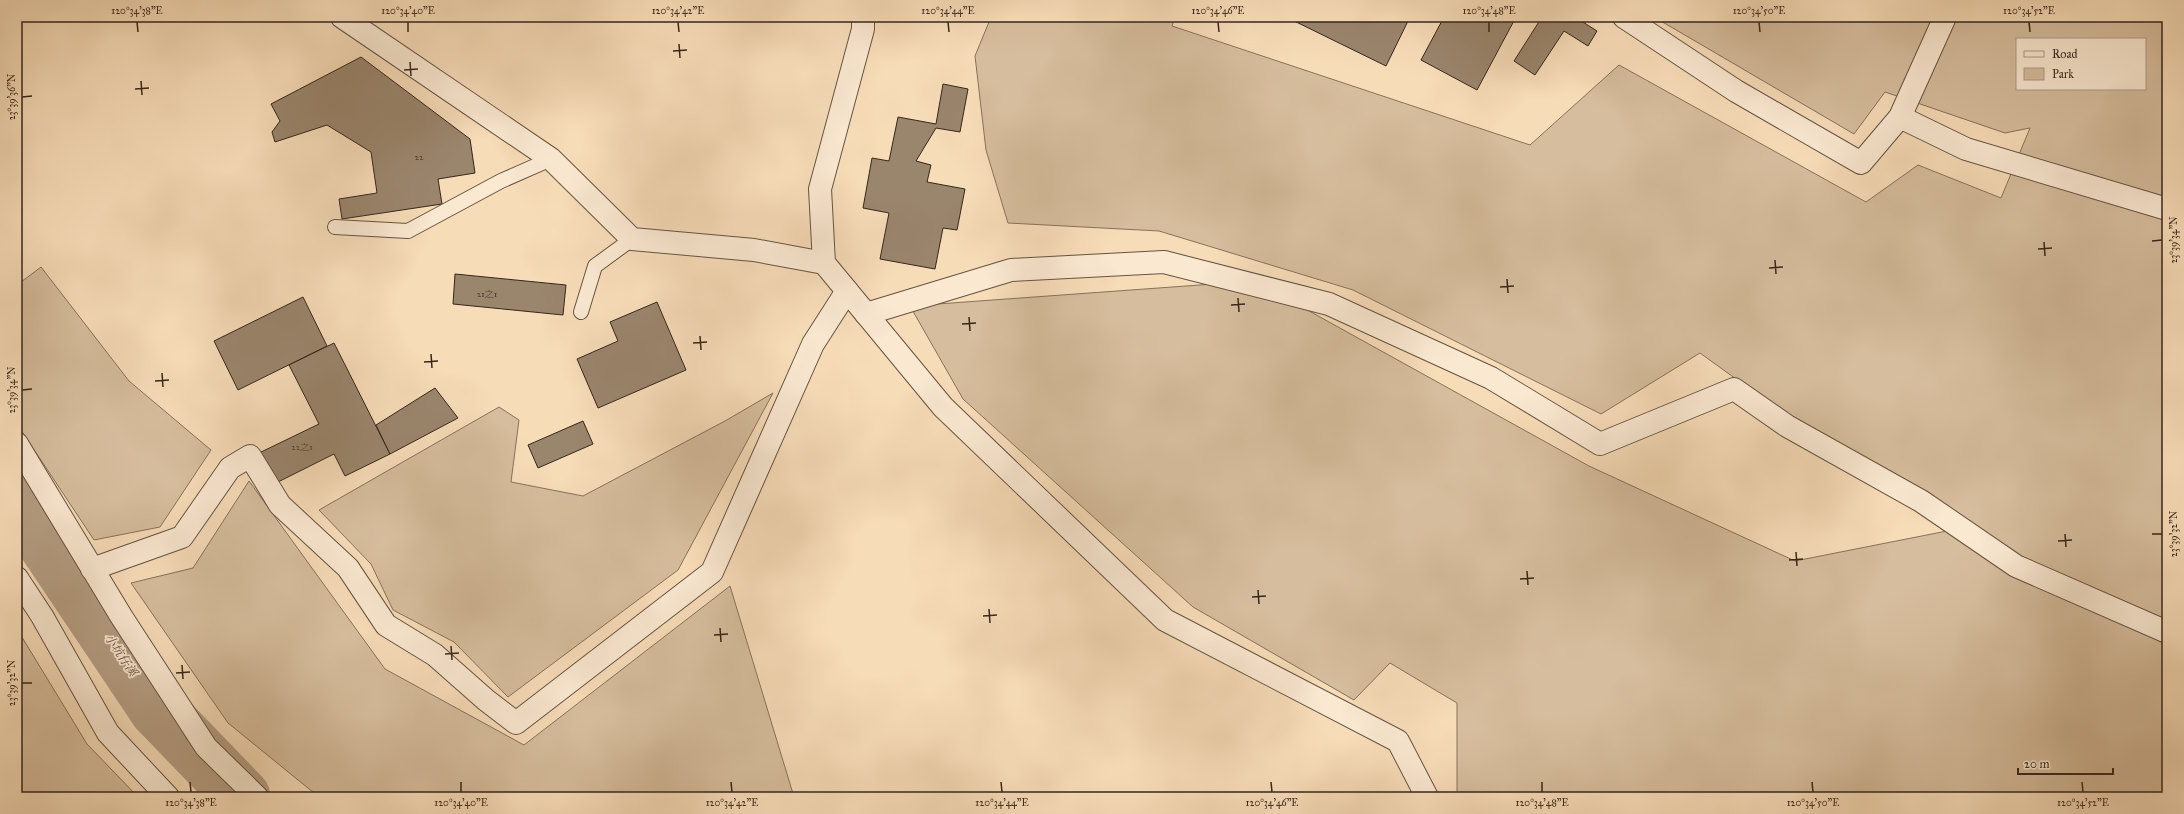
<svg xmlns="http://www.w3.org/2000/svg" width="2184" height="814" font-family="'IM FELL Great Primer','Noto Serif TC',serif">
<rect width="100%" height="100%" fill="#f7dcb8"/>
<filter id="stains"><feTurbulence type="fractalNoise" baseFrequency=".005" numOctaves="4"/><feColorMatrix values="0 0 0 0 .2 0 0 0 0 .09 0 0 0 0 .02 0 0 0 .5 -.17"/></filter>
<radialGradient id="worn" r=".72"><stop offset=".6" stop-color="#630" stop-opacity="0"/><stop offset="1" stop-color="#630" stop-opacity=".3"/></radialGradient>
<g fill="#d6bd9d" stroke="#86725c" fill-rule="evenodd">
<path d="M991 17H1175L1172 26 1530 145 1619 65 1866 202 1918 165 2001 198 2030 128 2005 133 1885 92 1854 134 1654 17H2167V797H1457V703L1390 663 1354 700 1193 607 963 399 910 306 1255 281 1589 466 1795 561 1947 531 1700 353 1601 414 1353 290 1159 231 1008 223 986 150 975 56ZM2017 39H2145V89H2017Z"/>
<path d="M41 267 129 381 211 450 160 527 94 540 17 424V285Z"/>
<path d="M773 393 678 570 508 697 454 642 393 610 371 564 319 510 499 407 519 420 511 482 583 496 725 421Z"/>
<path d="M249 481 385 669 524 745 730 586 794 797H319L228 723 131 583 193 568Z"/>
<path d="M17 629 87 744 138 797H17Z"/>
</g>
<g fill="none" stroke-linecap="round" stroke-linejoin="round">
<path stroke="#b59e83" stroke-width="57" d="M17 500 158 710 242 797"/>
</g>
<g fill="#9a856d" stroke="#36261b">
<path d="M1286 17H1410L1386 66Z"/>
<path d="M1444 17H1516L1477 90 1421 60Z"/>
<path d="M1542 17H1575L1597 31 1588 46 1564 31 1535 75 1514 61Z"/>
<path d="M361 57 470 139 475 173 438 179 442 204 342 219 339 199 377 193 371 152 327 125 275 142 272 132 280 121 271 104Z"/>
<path d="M943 84 968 89 960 132 936 128 916 161 931 165 927 182 965 189 957 230 943 228 935 269 880 259 889 213 863 208 872 158 889 161 898 117 936 124Z"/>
<path d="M455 274 566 285 563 315 453 304Z"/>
<path d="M303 297 327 346 238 390 214 341Z"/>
<path d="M657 302 686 370 598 408 577 359 618 341 610 322Z"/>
<path d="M334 343 390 454 345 476 334 454 274 484 259 453 319 424 289 365Z"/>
<path d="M435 388 458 418 390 454 376 425Z"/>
<path d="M583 421 593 444 538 468 528 445Z"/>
</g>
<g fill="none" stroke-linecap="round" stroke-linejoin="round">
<g stroke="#665442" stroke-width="16">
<g id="service">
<path d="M335 227 408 231 501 181 551 159"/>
<path d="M581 312 595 266 632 239"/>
</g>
</g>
<g stroke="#665442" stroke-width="24">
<g id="minor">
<path d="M342 17 551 159 632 239 754 250 824 263"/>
<path d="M863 17V29L820 189 824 263 943 407 1165 620 1398 741 1427 797"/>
<path d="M1624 17 1736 91 1861 163 1900 117 1945 17"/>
<path d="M1900 117 1966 149 2167 209"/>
<path d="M866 314 1011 270 1164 262 1329 304 1491 378 1600 444 1734 389 1787 426 1921 501 2016 566 2167 632"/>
<path d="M17 444 121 616 206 747 257 797"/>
<path d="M92 569 182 537 230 468 250 456 280 505 348 568 386 625 435 655 486 700 516 723 712 572 813 344 847 291"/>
<path d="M17 578 42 616 108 733 168 797"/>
</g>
</g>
<use href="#service" stroke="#fae8d1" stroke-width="14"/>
<use href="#minor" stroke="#fae8d1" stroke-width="22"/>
</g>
<path fill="none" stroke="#36261b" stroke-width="1.5" d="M137 22 138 32M408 22V32M678 22 679 32M948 22 949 32M1218 22 1219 32M1489 22V32M1759 22 1760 32M2029 22 2030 32M679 44 680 58M673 51 687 50M410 62 411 76M404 70 418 69M141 81 142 95M135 89 149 88M22 97 32 96M2152 241 2162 240M2044 242 2045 256M2038 249 2052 248M1775 260 1776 274M1769 268 1783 267M1507 279 1508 293M1500 287 1514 286M1238 298 1239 312M1231 305 1245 304M969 317 970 331M962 324 976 323M700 336 701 350M693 343 707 342M431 354 432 368M424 362 438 361M162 373 163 387M155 381 169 380M22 390 32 389M2065 534 2066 547M2152 534H2162M2058 541 2072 540M1796 552 1797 566M1789 560 1803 559M1527 571 1528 585M1520 579 1534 578M1258 590 1259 604M1252 597 1266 596M989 609 990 623M983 616 997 615M720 628 721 642M714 635 728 634M451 646 452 660M445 654 459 653M182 665 183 679M176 673 190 672M22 683H32M190 782 191 792M461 782V792M731 782 732 792M1001 782 1002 792M1271 782 1272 792M1542 782V792M1812 782 1813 792M2082 782 2083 792"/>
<g text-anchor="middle" stroke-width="3.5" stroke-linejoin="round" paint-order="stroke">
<g font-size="9" fill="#4f3e30">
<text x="419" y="160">22</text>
<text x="487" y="297">21之1</text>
<text x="302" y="450">22之1</text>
</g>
<g font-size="12" font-style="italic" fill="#5c4a3a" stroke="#fae8d1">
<text transform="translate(121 655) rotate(56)" y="4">小坑仔溪</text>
</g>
</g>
<rect width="2184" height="814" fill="none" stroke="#f7dcb8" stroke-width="44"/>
<rect x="2016" y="38" width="130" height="52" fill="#fae8d1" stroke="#ac9a88"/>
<rect x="2024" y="51" width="20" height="6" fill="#fae8d1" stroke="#ac9a88"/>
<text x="2052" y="58" font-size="12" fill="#36261b">Road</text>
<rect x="2024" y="68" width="20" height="12" fill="#d6bd9d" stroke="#ac9a88"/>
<text x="2052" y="78" font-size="12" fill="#36261b">Park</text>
<path d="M2018 768v6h95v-6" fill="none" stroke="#36261b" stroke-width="2"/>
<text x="2024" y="768" font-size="12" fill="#36261b" stroke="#fae8d1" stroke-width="3" paint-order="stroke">20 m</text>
<rect x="22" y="22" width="2140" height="770" fill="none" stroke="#36261b" stroke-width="1.5"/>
<g font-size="10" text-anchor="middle" fill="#36261b">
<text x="137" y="14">120°34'38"E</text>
<text x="408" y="14">120°34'40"E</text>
<text x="678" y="14">120°34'42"E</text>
<text x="948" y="14">120°34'44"E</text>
<text x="1218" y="14">120°34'46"E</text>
<text x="1489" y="14">120°34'48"E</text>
<text x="1759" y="14">120°34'50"E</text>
<text x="2029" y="14">120°34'52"E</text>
<text transform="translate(11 97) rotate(-90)" y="4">23°39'36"N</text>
<text transform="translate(2173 240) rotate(-90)" y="4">23°39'34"N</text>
<text transform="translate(11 390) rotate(-90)" y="4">23°39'34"N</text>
<text transform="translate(2173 534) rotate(-90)" y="4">23°39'32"N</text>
<text transform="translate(11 683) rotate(-90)" y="4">23°39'32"N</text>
<text x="191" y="806">120°34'38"E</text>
<text x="461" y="806">120°34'40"E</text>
<text x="732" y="806">120°34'42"E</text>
<text x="1002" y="806">120°34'44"E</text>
<text x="1272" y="806">120°34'46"E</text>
<text x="1542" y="806">120°34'48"E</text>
<text x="1813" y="806">120°34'50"E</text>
<text x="2083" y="806">120°34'52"E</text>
</g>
<rect width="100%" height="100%" filter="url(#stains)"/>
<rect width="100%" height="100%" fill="url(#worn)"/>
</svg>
